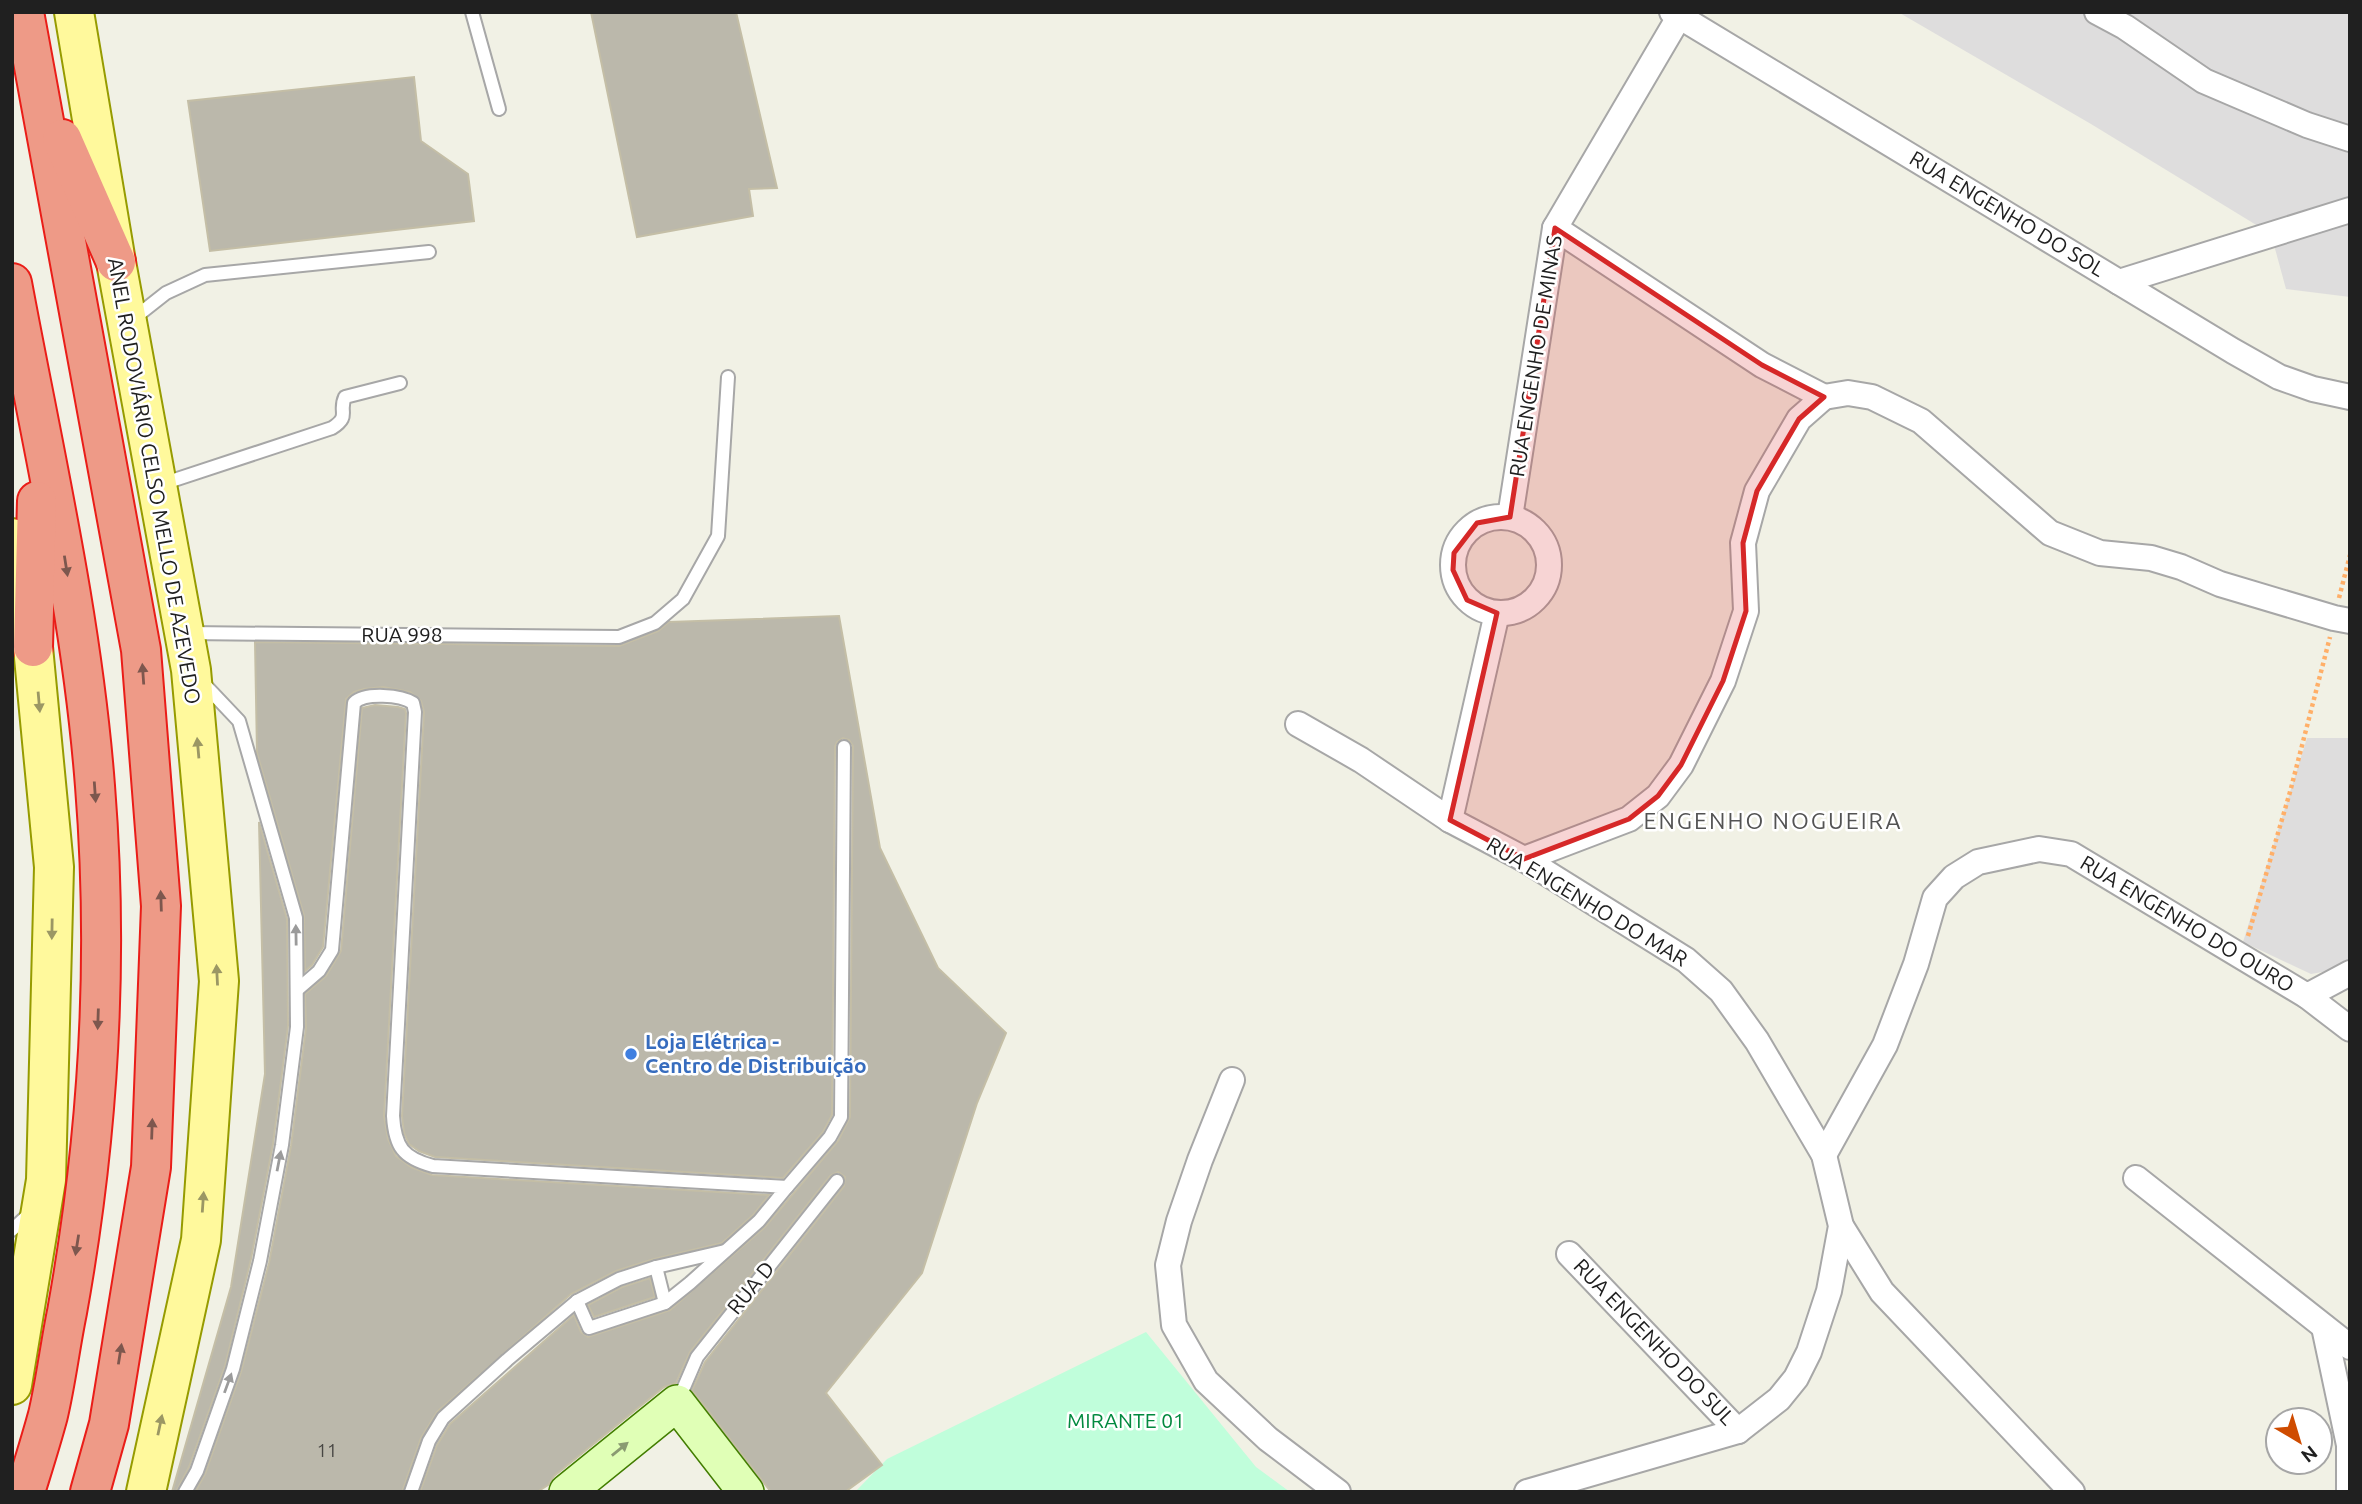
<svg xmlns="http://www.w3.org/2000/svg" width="2362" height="1504" font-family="Ubuntu,sans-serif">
<rect width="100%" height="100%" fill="#f1f1e5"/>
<g fill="#dedddd">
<path d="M1898 12H2350V297L2286 289 2271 234 2091 124Z"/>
<path d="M2307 738H2350V967L2311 974 2243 942Z"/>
</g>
<path fill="#c0fedb" d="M1146 1332 1256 1467 1290 1492H855L887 1459Z"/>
<g fill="#bbb8ab" stroke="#c4bea6" stroke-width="2">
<path d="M591 12H736L777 188 749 189 753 216 637 237Z"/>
<path d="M414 77 421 141 468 174 474 221 210 251 188 101Z"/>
<path d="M839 616 880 848 938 968 1006 1033 977 1103 922 1273 826 1393 882 1465 845 1492H771L692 1390 705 1362 844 1186 845 1177 838 1172 830 1176 690 1352 676 1383 664 1387 554 1476 548 1485 537 1492H420L437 1445 450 1424 574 1315 581 1332 588 1337 670 1310 765 1227 838 1141 850 1117 853 746 849 740 843 738 837 742 835 747 832 1115 823 1132 783 1178 435 1157 419 1151 409 1144 404 1133 402 1116 424 712 421 701 410 692 383 687 364 689 354 692 346 699 323 947 312 965 305 971 304 916 257 753 255 642 619 646 658 631 669 622Z"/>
<path d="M375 705 398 707 405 709 406 713 384 1116 388 1139 396 1156 411 1167 432 1175 769 1195 753 1215 722 1243 654 1259 616 1271 571 1294 437 1412 421 1438 402 1492H195L205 1474 241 1372 269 1263 291 1146 306 1028 305 994 326 976 341 951 362 708Z"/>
<path d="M259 822 287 919 288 1026 273 1144 251 1259 225 1366 189 1467 176 1492H172L231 1287 265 1074Z"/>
<path d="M650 1278 655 1297 594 1317 588 1305 622 1287Z"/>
</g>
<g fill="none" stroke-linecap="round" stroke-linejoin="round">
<g stroke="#a7a7a7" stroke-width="16">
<g id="lane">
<path d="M472 12 499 109"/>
<path d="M133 319 166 293 205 275 429 252"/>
<path d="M162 484 332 428C351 416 338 412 345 397L400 383"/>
<path d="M188 633 619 637 655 623 683 599 718 536 728 377"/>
<path d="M297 990 319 971 332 950 354 703C365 692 401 695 413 703L415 712 393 1116C395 1147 403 1158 433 1166L787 1187 759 1221 690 1283 665 1303 589 1328 577 1301"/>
<path d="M787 1187 830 1137 841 1117 844 747"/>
<path d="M12 1230 29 1214"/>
<path d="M656 1267 665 1303"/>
<path d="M678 1401 697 1357 837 1181"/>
<path d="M185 1492 197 1471 233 1369 260 1261 282 1145 297 1027 296 918 239 721 203 683"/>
<path d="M411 1492 429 1441 443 1418 507 1360 577 1301 619 1279 656 1267 725 1251"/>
</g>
</g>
<g stroke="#a7a7a7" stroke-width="28">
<g id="street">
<path d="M1672 12 2233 351 2279 377 2313 389 2350 397"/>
<path d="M2097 12 2125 27 2204 81 2307 125 2350 139"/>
<path d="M1555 228 1762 365 1824 397"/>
<path d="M2119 282 2350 210"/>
<path d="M1824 397 1848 393 1872 397 1921 421 2050 533 2100 553 2151 558 2181 567 2220 584 2334 618 2350 621"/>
<path d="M1510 517 1555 228 1679 17"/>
<circle cx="1501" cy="565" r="48"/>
<path d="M1298 724 1361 760 1450 820 1524 859 1686 960 1721 991 1757 1041 1824 1155 1841 1226 1829 1291 1809 1352 1796 1378 1779 1399 1738 1431 1527 1492"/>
<path d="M1450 820 1497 613"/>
<path d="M1524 859 1629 819 1658 796 1681 765 1723 681 1746 611 1743 543 1757 491 1799 419 1824 397"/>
<path d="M2307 996 2350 1029"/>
<path d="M1232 1080 1200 1160 1179 1221 1168 1265 1174 1325 1206 1381 1268 1439 1338 1492"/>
<path d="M1824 1155 1885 1045 1916 964 1935 898 1954 877 1978 862 2039 849 2071 854 2307 996 2350 973"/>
<path d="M2136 1178 2350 1347"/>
<path d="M1841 1226 1882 1292 2072 1492"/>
<path d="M1569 1254 1738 1431"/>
<path d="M2324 1327 2349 1445V1492"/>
</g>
</g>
<g stroke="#427d00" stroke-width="38">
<path id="secondary" d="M567 1492 677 1403 746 1492"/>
</g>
<g stroke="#969b00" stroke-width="42">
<g id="primary">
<path d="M74 12 116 262 191 670 219 981 201 1240 146 1492"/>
<path d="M12 538 33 647 54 867 46 1180 12 1385"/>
</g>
</g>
<g stroke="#ea1d18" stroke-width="42">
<g id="highway">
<path d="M24 12 141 650 161 906 151 1167 109 1424 90 1492"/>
<path d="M62 139 116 262"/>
<path d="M12 283C43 450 82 616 95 786 109 961 98 1140 67 1312 60 1346 56 1381 48 1415 41 1441 33 1466 25 1492"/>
<path d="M33 647 37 501"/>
</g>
</g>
<g stroke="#ffaf68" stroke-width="4.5" stroke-dasharray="3.5 3.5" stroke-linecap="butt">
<path d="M2339 598 2350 555"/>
<path d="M2248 936 2290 792 2330 637"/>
</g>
<use href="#lane" stroke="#fff" stroke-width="12"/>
<use href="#street" stroke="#fff" stroke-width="24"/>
<use href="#secondary" stroke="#e0ffb6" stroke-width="35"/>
<use href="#primary" stroke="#fff99c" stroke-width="38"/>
<use href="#highway" stroke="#ee9a87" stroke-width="38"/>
</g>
<defs><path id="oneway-solid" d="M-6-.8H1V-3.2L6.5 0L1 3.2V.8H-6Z" transform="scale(1.75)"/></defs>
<g fill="#7d574e">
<use href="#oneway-solid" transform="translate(66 566) rotate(81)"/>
<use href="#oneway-solid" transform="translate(143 674) rotate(-94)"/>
<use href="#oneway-solid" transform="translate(95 792) rotate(86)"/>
<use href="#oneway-solid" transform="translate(161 901) rotate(-92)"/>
<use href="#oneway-solid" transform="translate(98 1019) rotate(92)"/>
<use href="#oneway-solid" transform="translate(152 1129) rotate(-88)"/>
<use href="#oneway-solid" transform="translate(77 1245) rotate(99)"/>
<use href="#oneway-solid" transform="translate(120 1354) rotate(-81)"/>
</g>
<g fill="#9b9764">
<use href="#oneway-solid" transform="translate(39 702) rotate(85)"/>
<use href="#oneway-solid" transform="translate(198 748) rotate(-95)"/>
<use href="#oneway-solid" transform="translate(52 929) rotate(91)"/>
<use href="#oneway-solid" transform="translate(217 975) rotate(-93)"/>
<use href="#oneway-solid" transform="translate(203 1202) rotate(-86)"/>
<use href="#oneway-solid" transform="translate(160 1425) rotate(-78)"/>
</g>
<g fill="#9b9b9b">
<use href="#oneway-solid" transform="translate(296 935) rotate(-91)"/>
<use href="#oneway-solid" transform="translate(279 1161) rotate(-79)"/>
<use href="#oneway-solid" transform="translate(228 1383) rotate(-70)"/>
</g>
<use fill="#8a9b72" href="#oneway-solid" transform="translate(620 1449) rotate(-39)"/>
<path fill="#d62828" fill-opacity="0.2" stroke="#d62828" stroke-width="5" stroke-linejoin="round" d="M1555 228 1762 365 1824 397 1799 419 1757 491 1743 543 1746 611 1723 681 1681 765 1658 796 1629 819 1524 859 1450 820 1497 613 1467 600 1453 570 1454 553 1477 523 1510 517Z"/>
<circle fill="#3f7fe0" stroke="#fff" stroke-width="2.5" cx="631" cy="1054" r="7"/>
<g text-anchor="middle" stroke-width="5" stroke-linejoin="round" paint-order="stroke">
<g font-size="18" fill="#474643">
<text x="327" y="1457">11</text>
</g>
<g font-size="21" fill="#202020" stroke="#fff">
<text transform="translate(2007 214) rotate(31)" y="7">RUA ENGENHO DO SOL</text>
<text transform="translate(1536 356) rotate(-81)" y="7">RUA ENGENHO DE MINAS</text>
<text transform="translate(154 481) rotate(80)" y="7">ANEL RODOVIÁRIO CELSO MELLO DE AZEVEDO</text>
<text x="402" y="642">RUA 998</text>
<text transform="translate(1587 902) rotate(31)" y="7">RUA ENGENHO DO MAR</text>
<text transform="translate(2187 924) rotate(31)" y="7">RUA ENGENHO DO OURO</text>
<text transform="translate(751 1288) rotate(-51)" y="7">RUA D</text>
<text transform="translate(1654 1342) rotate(46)" y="7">RUA ENGENHO DO SUL</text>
</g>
<g font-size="21" font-weight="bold" fill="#366cbe" stroke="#fff" text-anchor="start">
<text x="645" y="1049">Loja Elétrica -<tspan x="645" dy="24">Centro de Distribuição</tspan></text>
</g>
<g font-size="21" fill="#02893f" stroke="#fff">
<text x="1126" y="1428">MIRANTE 01</text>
</g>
<g font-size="23" letter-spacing="2" fill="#535353" stroke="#fff">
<text x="1773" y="829">ENGENHO NOGUEIRA</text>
</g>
</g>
<rect width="2362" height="1504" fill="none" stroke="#202020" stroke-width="28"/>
<g transform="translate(2299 1441) rotate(142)"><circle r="33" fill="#ffffff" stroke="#a6a6a6" stroke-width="2"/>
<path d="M0-5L12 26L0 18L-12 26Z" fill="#cf4c00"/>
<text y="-10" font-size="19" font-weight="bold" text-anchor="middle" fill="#202020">N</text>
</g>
</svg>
